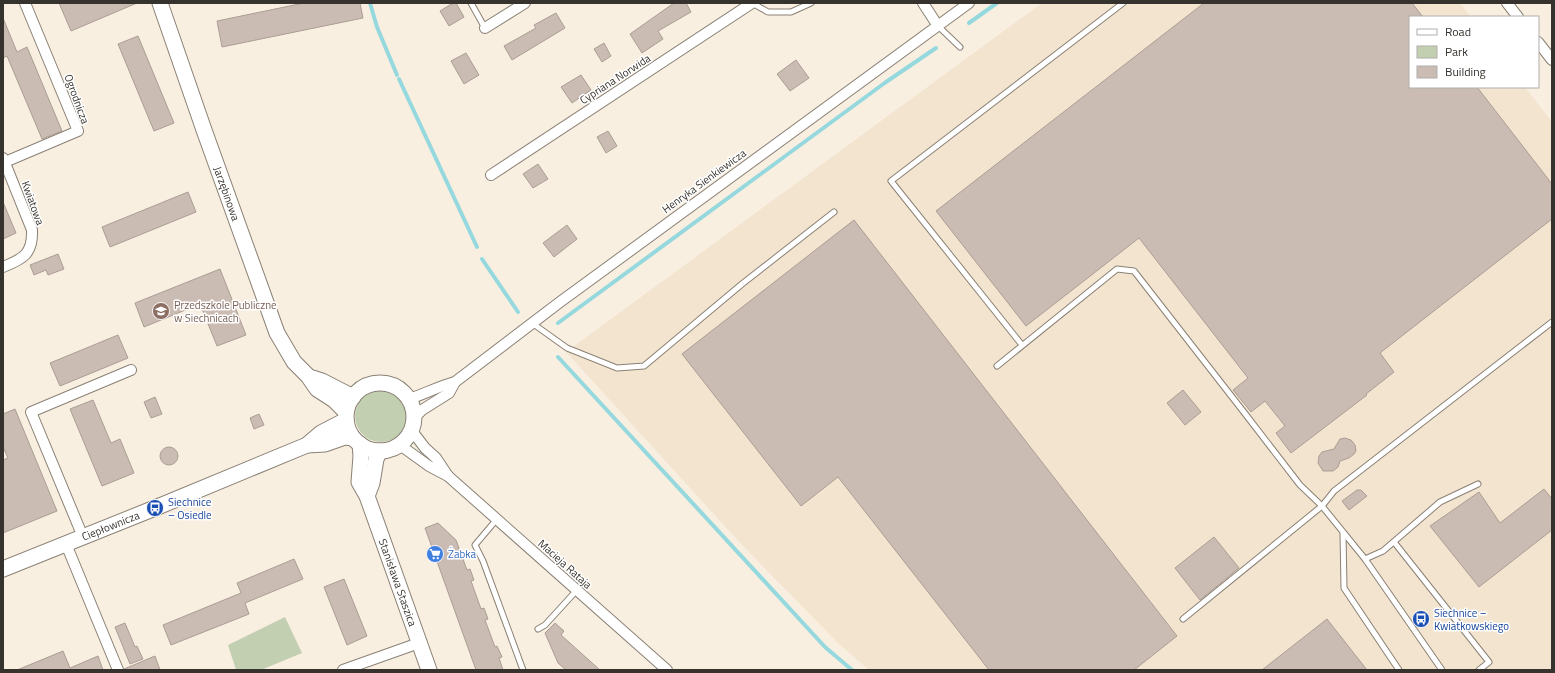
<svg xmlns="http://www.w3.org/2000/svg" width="1555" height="673" font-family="'Titillium Web',sans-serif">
<rect width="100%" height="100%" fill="#f9efe1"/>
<path fill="#f3e4d0" d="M1042 3H1460L1471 17H1410V87H1525L1552 122V670H869L840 645 742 545 566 352Z"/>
<g fill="#c2cfb1">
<circle cx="381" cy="416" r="26"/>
<path d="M285 617 302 653 261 670H236L228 645Z"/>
</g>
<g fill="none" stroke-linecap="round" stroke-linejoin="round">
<g stroke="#95d9de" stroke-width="4">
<path d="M370 3 377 27 397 75"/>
<path d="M969 23 997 3"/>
<path d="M399 79 477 247"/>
<path d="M482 259 518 312"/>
<path d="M558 323 886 82 936 48"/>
<path d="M558 357 825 647 852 670"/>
</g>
</g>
<g fill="#cbbcb3" stroke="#ab9d94">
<path d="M59 3H137L71 31Z"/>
<path d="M304 3H360L363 18 222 47 217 21Z"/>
<path d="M453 3H456L464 17 449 26 440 11Z"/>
<path d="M674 3H686L691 12 658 31 663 39 642 53 630 34Z"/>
<path d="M1204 3H1412L1423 17H1410V87H1477L1552 184V219L1380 353 1394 372 1366 394 1367 395 1291 453 1276 433 1285 426 1265 401 1251 412 1233 390 1248 378 1139 238 1026 326 936 211Z"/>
<path d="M556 13 565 28 512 60 504 46 536 28 534 25Z"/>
<path d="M3 18 17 52 27 47 62 131 42 139 7 56 3 58Z"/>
<path d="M138 36 174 123 154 131 118 44Z"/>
<path d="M604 43 611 56 602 62 594 49Z"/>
<path d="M466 53 479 75 464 84 451 61Z"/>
<path d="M796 60 809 78 790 91 777 74Z"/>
<path d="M581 75 591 90 572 103 561 87Z"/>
<path d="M608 131 617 146 606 153 597 137Z"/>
<path d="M538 164 548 179 533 188 523 174Z"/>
<path d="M188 192 196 212 110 247 102 227Z"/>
<path d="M3 202 16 233 3 239Z"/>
<path d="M854 220 1177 636 1134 670H989L838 477 801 506 682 354Z"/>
<path d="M567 225 577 239 554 257 543 243Z"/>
<path d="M58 254 64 269 48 275 46 270 34 275 30 265Z"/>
<path d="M220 269 246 335 217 346 200 304 144 327 135 303Z"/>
<path d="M118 335 128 358 60 386 50 363Z"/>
<path d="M1183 390 1201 412 1185 425 1167 403Z"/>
<path d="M155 397 162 414 151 418 144 402Z"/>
<path d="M93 400 111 443 120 439 134 473 102 486 70 409Z"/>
<path d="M15 409 57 511 3 533V460L8 458 3 447V414Z"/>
<path d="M259 414 264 425 254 429 250 418Z"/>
<path d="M1345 438 1351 440 1355 445 1356 451 1354 454 1349 458 1340 461 1338 467 1333 471H1323L1318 463 1319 456 1322 452 1334 449 1340 439Z"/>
<circle cx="169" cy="456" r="9"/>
<path d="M1544 489 1552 499V530L1479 587 1430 526 1479 492 1500 523Z"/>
<path d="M1357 490H1361L1367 496 1349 510 1342 501Z"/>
<path d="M438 523 456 540 467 570 470 569 474 580 471 581 481 609 484 608 488 619 485 620 495 647 497 646 502 657 499 658 503 670H476L425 528Z"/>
<path d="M1214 537 1239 568 1200 600 1175 568Z"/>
<path d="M294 559 303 579 245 603 249 614 171 645 163 625 241 593 237 583Z"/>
<path d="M344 579 367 636 347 645 324 587Z"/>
<path d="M1327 619 1367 670H1262Z"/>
<path d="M125 623 135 647 137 646 143 659 130 664 115 627Z"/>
<path d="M555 623 564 631 561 635 600 670H566L558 663 545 633Z"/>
<path d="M63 651 70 668 98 656 103 670H17Z"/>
<path d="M155 656 160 670H124V669Z"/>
</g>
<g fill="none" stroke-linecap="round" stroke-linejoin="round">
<g stroke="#8a8175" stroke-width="7">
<g id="lane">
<path d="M471 3 485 28"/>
<path d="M752 3 768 12H791L811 3"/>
<path d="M938 26 960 47"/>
<path d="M532 323 567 348 617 368 644 366 742 284 834 212"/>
<path d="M1022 345 891 181 1123 3"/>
<path d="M997 366 1117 269 1134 271 1243 411 1300 485 1322 506 1365 559 1442 670"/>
<path d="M497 519 475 545 483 561 523 670"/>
<path d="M1343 533 1344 588 1399 670"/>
<path d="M1394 542 1489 662 1479 670"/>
<path d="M1365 559 1383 551 1440 502 1478 484"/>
<path d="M1183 619 1322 506 1334 491 1552 322"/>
<path d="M538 629 545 625 577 590"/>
</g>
</g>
<g stroke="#8a8175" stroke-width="12">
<g id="street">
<path d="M923 3 938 26"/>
<path d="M1507 3 1518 17"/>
<path d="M485 28 525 3"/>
<path d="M1538 42 1552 60"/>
<path d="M3 158 32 230C33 254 23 259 3 267"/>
<path d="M5 162 78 131 25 3"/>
<path d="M491 175 752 3"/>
<path d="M409 399C425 394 439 386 455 382"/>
<path d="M415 417 422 410 449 393 455 382 560 302 969 3"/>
<path d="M412 431 425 448 436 458 448 476"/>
<path d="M398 446 404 448 429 466 448 476 667 670"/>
<path d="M83 537 31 412 131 370"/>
<path d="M66 544 118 670"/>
<path d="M343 670 419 643"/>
</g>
</g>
<g stroke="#8a8175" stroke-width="17">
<g id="secondary">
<path id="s1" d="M160 3 204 130 277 333 294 362 308 376 317 389 334 400 346 412"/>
<path d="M313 378 322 381 353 397"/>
<circle cx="380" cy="417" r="34"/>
<path id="s2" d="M360 444 361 456 359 482 367 496 429 670"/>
<path d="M307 445 325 444 345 437 353 438"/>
<path d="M367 496 372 483 376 459 380 451"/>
<path id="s3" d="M3 569 155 508 307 445 321 433 346 420"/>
</g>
</g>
<use href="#lane" stroke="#fff" stroke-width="5"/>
<use href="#street" stroke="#fff" stroke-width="10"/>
<use href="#secondary" stroke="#fff" stroke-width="15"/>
</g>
<defs>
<g id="school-disc" transform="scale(0.9)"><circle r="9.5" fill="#8d6e63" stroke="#fff"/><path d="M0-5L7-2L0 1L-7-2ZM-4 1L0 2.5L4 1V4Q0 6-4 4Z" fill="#fff"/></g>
<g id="bus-disc" transform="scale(0.9)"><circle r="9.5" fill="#1a4fb4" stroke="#fff"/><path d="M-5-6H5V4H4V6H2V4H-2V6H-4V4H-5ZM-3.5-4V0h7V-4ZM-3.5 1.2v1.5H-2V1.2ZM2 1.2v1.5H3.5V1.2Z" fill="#fff"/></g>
<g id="supermarket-disc" transform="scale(0.9)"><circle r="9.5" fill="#3f7fe0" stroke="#fff"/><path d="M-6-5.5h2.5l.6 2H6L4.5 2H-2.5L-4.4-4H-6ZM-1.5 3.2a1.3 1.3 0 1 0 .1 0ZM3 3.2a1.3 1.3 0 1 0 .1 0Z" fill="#fff"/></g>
</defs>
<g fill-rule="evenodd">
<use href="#school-disc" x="161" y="311"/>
<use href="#bus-disc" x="155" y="508"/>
<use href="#supermarket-disc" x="435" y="554"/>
<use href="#bus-disc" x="1421" y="619"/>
</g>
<g text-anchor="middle" stroke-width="3" stroke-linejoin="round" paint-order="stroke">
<g font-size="11" fill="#36322d" stroke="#fff">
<text transform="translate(615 79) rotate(-33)" y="4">Cypriana Norwida</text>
<text transform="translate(77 99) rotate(70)" y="4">Ogrodnicza</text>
<text transform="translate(704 181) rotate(-36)" y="4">Henryka Sienkiewicza</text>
<text dy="4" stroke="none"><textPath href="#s1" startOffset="202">Jarzębinowa</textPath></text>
<text transform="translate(33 203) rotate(70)" y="4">Kwiatowa</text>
<text dy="4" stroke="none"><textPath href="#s3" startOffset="116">Ciepłownicza</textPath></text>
<text transform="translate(565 564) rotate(42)" y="4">Macieja Rataja</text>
<text dy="4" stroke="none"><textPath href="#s2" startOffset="146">Stanisława Staszica</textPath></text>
</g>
<g font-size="11" fill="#785e54" stroke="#fff" text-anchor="start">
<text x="174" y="309">Przedszkole Publiczne<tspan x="174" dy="13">w Siechnicach</tspan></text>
</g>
<g font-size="11" fill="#164399" stroke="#fff" text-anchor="start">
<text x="168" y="506">Siechnice<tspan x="168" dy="13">– Osiedle</tspan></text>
<text x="1434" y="617">Siechnice –<tspan x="1434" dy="13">Kwiatkowskiego</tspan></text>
</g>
<g font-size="11" fill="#366cbe" stroke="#fff" text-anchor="start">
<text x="448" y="558">Żabka</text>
</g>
</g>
<rect width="1555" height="673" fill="none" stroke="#36322d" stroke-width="8"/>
<rect x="1409" y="16" width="130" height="72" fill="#ffffff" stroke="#afadab"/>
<rect x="1417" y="29" width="20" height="6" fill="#ffffff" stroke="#afadab"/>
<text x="1445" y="36" font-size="12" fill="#36322d">Road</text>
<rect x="1417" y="46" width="20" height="12" fill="#c2cfb1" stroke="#afadab"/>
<text x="1445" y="56" font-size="12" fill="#36322d">Park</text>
<rect x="1417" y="66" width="20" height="12" fill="#cbbcb3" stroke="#afadab"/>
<text x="1445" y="76" font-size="12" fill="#36322d">Building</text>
</svg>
